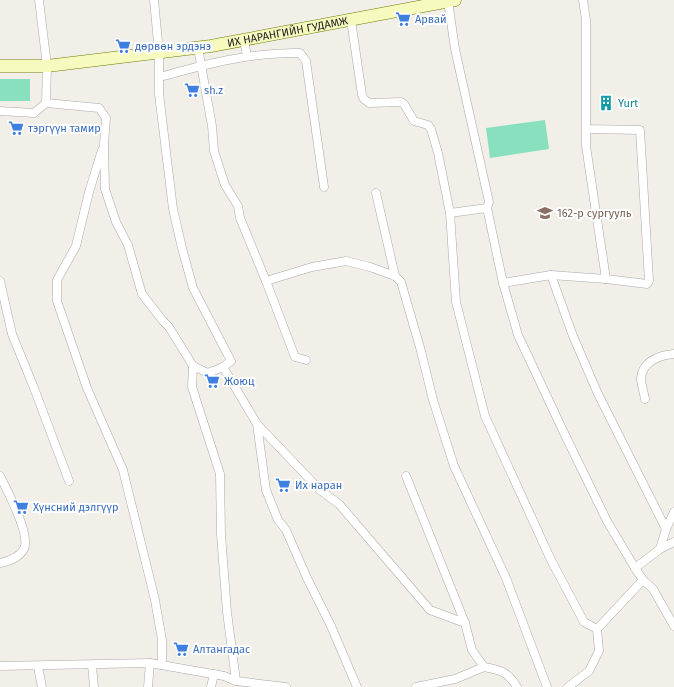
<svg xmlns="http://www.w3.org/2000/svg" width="674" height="687" font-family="'Fira Sans',sans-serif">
<rect width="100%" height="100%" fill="#f2efe9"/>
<g fill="#88e0be">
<rect x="0" y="79" width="30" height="22"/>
<path d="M545 120 549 149 490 158 486 128Z"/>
</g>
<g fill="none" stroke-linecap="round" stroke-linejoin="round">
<g stroke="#a9a9a9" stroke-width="9">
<g id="minor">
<path d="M154 0 159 53V94L173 209 182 248 193 288 231 361 223 367"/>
<path d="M583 0 586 20V146L606 279 647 284 649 281 640 130 586 129"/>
<path d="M448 1 455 49 489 202 487 208 503 283 518 335 565 435 607 521 635 568"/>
<path d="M351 20 362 95 364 99 369 103 401 102 404 104 414 121 428 125 431 129 438 153 450 213 456 302 485 416 551 560 584 622 597 629"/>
<path d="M244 40 247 56"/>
<path d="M198 48 212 126 214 151 225 185 238 206 240 218 266 281 312 267 346 261 370 267 395 276 401 282 421 351 433 400 454 466 506 578 547 687"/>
<path d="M160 77C206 64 252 52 300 53L306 61 324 187"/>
<path d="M46 103 99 108 106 118 104 144 105 189 116 222 128 245 142 294 163 321 169 327 193 366 208 373 223 367 257 424 320 490 339 504 430 610 465 623 472 650 484 667C501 670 508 672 517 687"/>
<path d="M0 111 34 113 46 103 47 66 39 0"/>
<path d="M102 150 89 192 76 246 57 280V301L87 388 123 470 155 600 162 640V665"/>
<path d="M376 193 395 276"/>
<path d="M450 213 487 208"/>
<path d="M551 275 606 279"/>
<path d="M0 281 12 334 34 388 69 481"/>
<path d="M266 281 295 357 306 360"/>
<path d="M503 283 551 275 573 336 598 394 666 529"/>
<path d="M193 366 192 387 220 474 221 535 227 612 236 681"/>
<path d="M645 399C644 393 642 387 641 380 641 362 659 355 674 354"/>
<path d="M257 424 266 490 278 520 286 530 307 578 331 626 357 687"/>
<path d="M0 476C7 490 31 535 24 549 19 558 9 561 0 563"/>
<path d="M406 476 465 623"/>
<path d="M660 549 666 529 674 512"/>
<path d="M643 580 653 589 674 626"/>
<path d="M92 665 94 687"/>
<path d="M0 666 150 663 224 676 236 681 286 687"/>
<path d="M38 667 42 687"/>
<path d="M148 687 150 663"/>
<path d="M211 687 214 674"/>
<path d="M416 687 455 679 484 667"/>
<path d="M568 687 589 671 599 651 597 629 643 580 635 568 660 549 674 542"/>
</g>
</g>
<g stroke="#707d05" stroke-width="13">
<g id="secondary">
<path id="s1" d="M0 66H47L211 46 455 0"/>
</g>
</g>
<use href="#minor" stroke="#fff" stroke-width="8"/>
<use href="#secondary" stroke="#f7fabf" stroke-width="12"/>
</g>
<defs>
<g id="supermarket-bare" transform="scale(1.2)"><path d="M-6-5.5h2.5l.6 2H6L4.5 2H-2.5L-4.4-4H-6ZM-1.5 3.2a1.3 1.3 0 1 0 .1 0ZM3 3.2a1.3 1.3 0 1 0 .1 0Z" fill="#3f7fe0" stroke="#fff" stroke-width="2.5" paint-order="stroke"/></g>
<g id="building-bare" transform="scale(1.2)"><path d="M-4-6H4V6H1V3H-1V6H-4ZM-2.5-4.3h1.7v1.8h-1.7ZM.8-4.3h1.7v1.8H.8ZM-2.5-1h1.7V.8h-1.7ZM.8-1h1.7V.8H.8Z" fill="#0f9aa8" stroke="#fff" stroke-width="2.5" paint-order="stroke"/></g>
<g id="school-bare" transform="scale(1.2)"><path d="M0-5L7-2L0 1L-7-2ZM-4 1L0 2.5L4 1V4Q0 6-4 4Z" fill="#8d6e63" stroke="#fff" stroke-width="2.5" paint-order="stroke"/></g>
</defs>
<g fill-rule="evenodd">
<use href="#supermarket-bare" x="403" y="19"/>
<use href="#supermarket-bare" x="123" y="46"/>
<use href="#supermarket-bare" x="192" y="90"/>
<use href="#building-bare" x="606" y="103"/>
<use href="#supermarket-bare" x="16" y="128"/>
<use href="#school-bare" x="545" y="213"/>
<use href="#supermarket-bare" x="212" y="381"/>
<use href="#supermarket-bare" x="283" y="485"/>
<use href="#supermarket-bare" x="21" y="507"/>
<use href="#supermarket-bare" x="181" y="649"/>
</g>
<g text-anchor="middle" stroke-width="4" stroke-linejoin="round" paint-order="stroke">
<g font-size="11" fill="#366cbe" stroke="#fff" text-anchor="start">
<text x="415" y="23">Арвай</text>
<text x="135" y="50">дөрвөн эрдэнэ</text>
<text x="204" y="94">sh.z</text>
<text x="28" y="132">тэргүүн тамир</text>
<text x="224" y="385">Жоюц</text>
<text x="295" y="489">Их наран</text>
<text x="33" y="511">Хүнсний дэлгүүр</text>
<text x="193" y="653">Алтангадас</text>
</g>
<g font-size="11" fill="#222" stroke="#fff">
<text dy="4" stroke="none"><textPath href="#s1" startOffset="290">ИХ НАРАНГИЙН ГУДАМЖ</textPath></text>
</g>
<g font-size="11" fill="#0d838f" stroke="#fff" text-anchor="start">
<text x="618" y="107">Yurt</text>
</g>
<g font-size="11" fill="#785e54" stroke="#fff" text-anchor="start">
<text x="557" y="217">162-р сургууль</text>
</g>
</g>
</svg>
